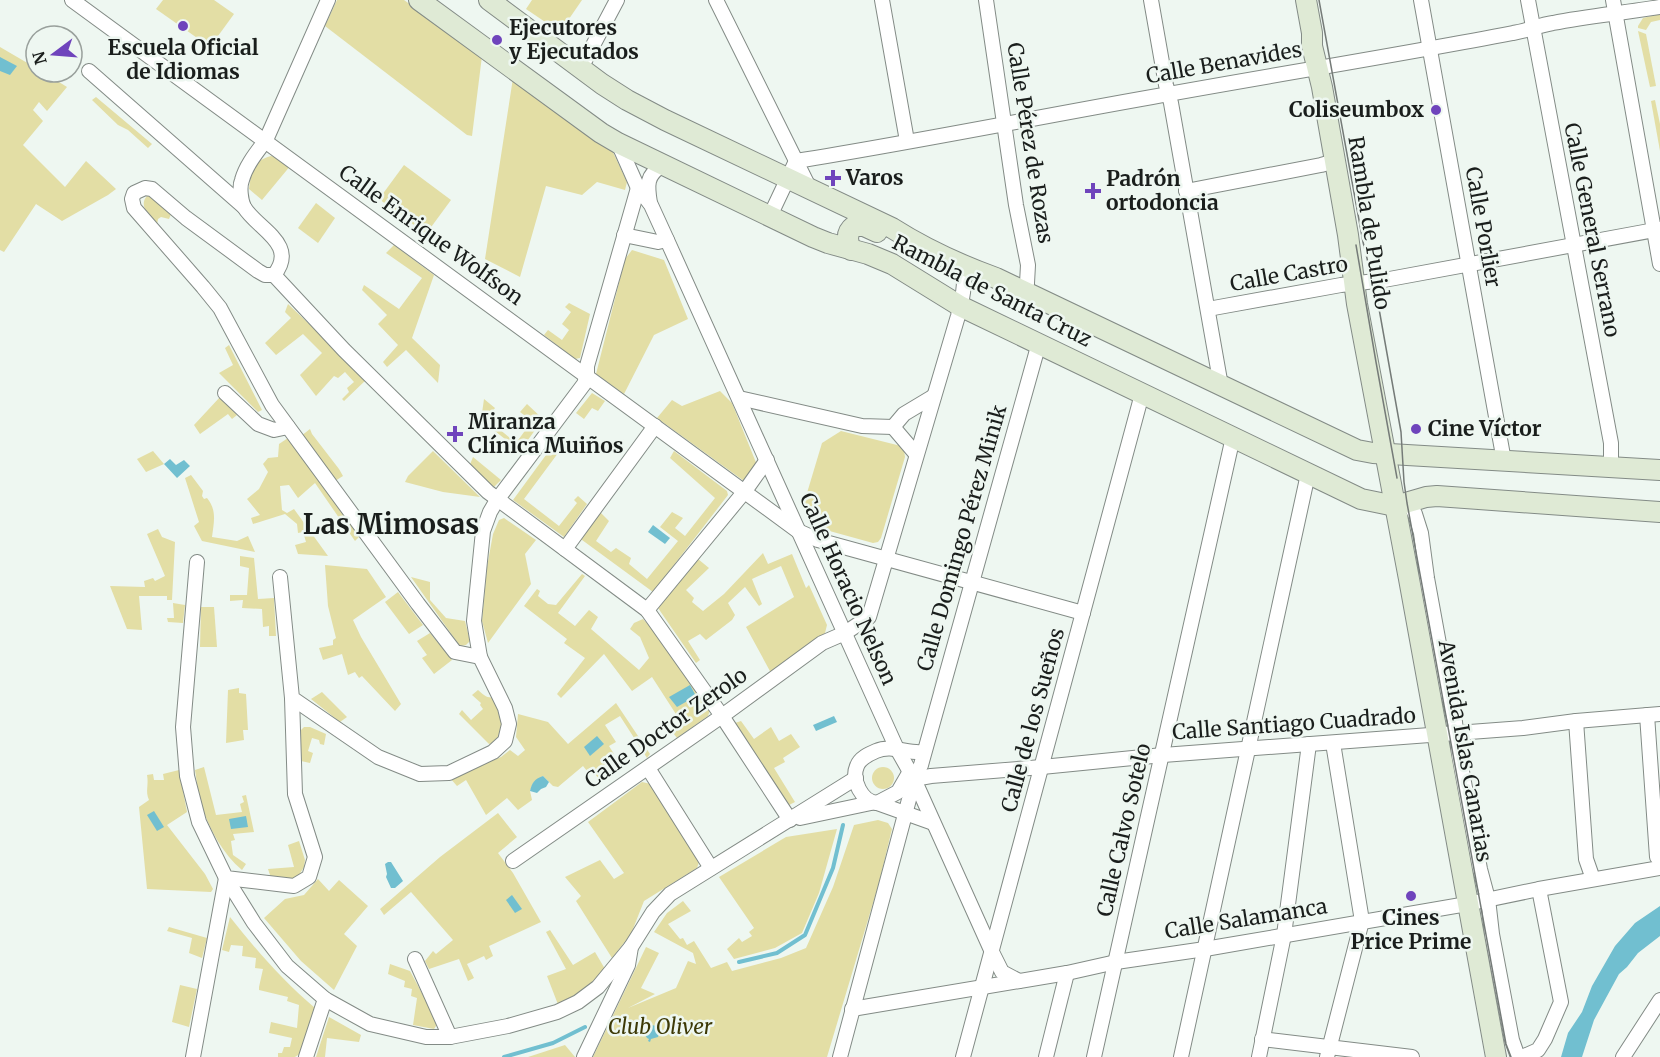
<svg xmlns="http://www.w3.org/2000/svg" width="1660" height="1057" font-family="Merriweather,serif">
<rect width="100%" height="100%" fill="#eef7f1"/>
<g fill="#e3dea5">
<path d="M163 0H214L234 14 210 47 156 9Z"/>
<path d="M337 0H404L482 56 472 136 467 135 325 26Z"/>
<path d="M532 0H582L560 32 526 9Z"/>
<path d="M1660 14V20L1651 22 1646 30 1638 28V26L1643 18Z"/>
<path d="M1638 31 1646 34 1656 86 1650 87Z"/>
<path d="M0 47 36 68V72H43L67 87 47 111 39 102 33 110 43 121 23 145 65 187 86 161 116 189 108 195 62 221 36 204 4 252 0 250Z"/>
<path d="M513 78 611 148 627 182 625 190 597 182 582 195 546 186 520 277 485 259Z"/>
<path d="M96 97 152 144 148 148 128 130 118 125 92 100Z"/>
<path d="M1655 100 1660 124V151L1651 101Z"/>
<path d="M271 156 282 159 291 165 262 200 249 189C252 169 251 162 271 156Z"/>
<path d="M404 165 451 200 426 234 379 199Z"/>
<path d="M148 195 154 197 172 212 169 219 161 217 158 219 157 225C150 216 137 205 148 195Z"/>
<path d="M316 203 335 218 318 243 298 228Z"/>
<path d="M394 245 434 275 412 338 440 365 438 383 406 350 387 367 383 362 398 345 378 324 387 315 362 290 364 285 399 309 422 278 386 253Z"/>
<path d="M632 250 664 260 688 319 654 335 624 394 596 374 625 259Z"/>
<path d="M569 303 590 314 580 358 575 359 544 335 548 330 562 340 569 330 562 324 571 312 565 307Z"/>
<path d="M288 304 367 379 344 401 342 399 349 392 347 388 354 382 345 372 338 378 334 376 316 396 300 375 322 353 303 334 276 355 265 343 291 318 285 312Z"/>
<path d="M229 345 262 410 258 412 219 373 233 365 225 348Z"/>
<path d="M720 391 732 403 757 465 744 481 657 418 672 400 682 406Z"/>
<path d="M592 393 605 401 598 411 592 408 584 419 576 413Z"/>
<path d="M220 397 237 415 232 419 228 414 200 434 194 425Z"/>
<path d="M484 399 495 408 487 419 516 443 532 421 520 412 527 404 543 419 520 451 481 420Z"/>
<path d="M310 429 312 434 339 469 343 476 335 481 301 436Z"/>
<path d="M841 431 901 446 904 450 905 457 881 538 878 542 873 543 815 527 804 503 822 443Z"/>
<path d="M291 436 359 537 355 541 315 483 298 498 289 485 280 486 282 510 287 513 294 509 328 556 298 554 295 545 306 542 303 532 298 533 297 524 285 514 253 524 251 518 260 515 247 499 259 489 268 472 263 464 268 458 278 457 279 444Z"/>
<path d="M557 440 564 445 524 499 559 526 577 503 574 500 578 496 587 504 564 537 513 500Z"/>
<path d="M153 451 164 464 146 472 137 459Z"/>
<path d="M433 451 480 497 443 492 405 482 408 476Z"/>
<path d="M674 451 727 491 728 495 653 592 578 537 597 509 609 521 596 541 611 552 616 548 631 558 629 564 647 579 678 541 660 527 672 512 683 518 675 528 685 536 715 498 670 458Z"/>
<path d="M473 457 501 480 494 487 489 485 469 467Z"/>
<path d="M191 475 203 491 202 496 204 499 207 498C217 510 214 522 212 537L237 541 248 536 255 552 202 541 194 526 199 522 185 478Z"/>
<path d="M504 518 536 540 525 554 531 584 488 643 482 621 487 567 493 534 499 520Z"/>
<path d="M158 529 162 537 175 542 172 600H167V596H139L142 630 127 629 110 586 145 587 144 581 153 578 155 581 165 576 147 534Z"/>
<path d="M763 553 768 564 792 554 806 588 809 585 827 625 825 633 771 673 746 627 794 597 781 566 752 579 762 604 759 606 745 587 728 603 735 615 732 620 706 640 700 634 688 641 700 660 696 663 658 608 698 559 709 568 686 590 694 598 692 602 703 611 724 594Z"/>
<path d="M240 556 254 558 258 599 274 598 276 636H269V626L263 627 262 609 242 608 243 600 230 601V595H247L249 568 240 566Z"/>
<path d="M325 565 367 569 386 597 353 620 361 637 401 704 395 711 362 676 359 678 355 672 348 675 342 654 323 660 319 648 333 645V640L336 638 328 606Z"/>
<path d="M582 574 585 576 558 613 575 626 589 610 598 617 591 629 639 670 649 658 640 637 630 629 634 623 643 619 671 650 710 710 708 716 677 738 673 733 683 725 652 677 632 691 604 654 561 698 557 694 585 658 564 643 567 639 524 606 537 589 540 591 538 596 548 604 556 605Z"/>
<path d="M411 577 430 582V600L446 618 465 621 470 641 466 645 460 646 457 642Z"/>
<path d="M398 592 423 625 409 634 385 602Z"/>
<path d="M173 603 185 605 183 623 168 622 167 618H174Z"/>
<path d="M201 607H214L217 647H200Z"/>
<path d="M430 633 452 660 434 674 422 658 427 655 417 641Z"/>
<path d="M239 688V693L246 694 248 730H243L244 740 226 743 228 690Z"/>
<path d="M478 690C484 695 487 699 495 697L502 721V736L496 742 489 744 459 714 462 710 471 720 483 709 480 705 481 703 472 695Z"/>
<path d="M322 692 347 717 340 722 311 699Z"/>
<path d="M616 703 650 754 647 758 620 716 605 725 616 742 609 746 614 754 606 761 609 768 598 778 591 768 587 771 583 766 558 787 553 786 543 776 533 783 530 791 532 800 518 810 507 798 486 815 466 780 457 786 450 778 501 757 510 750 518 756 525 750 516 737 518 714 548 722 568 744Z"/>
<path d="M741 721 754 739 771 727 779 741 791 734 800 747 783 758 785 762 774 768 795 802 789 805 735 723Z"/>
<path d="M304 727H310L326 734 324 745 320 744 319 740 312 738 308 751 313 753 310 763 301 761 300 731Z"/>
<circle cx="883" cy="778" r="11"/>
<path d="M204 767 216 815 242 812 240 804 244 802 242 796 246 795 254 832 233 834 235 840 231 841 233 855 246 864 242 870C223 854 210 830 202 807 198 795 197 782 195 770Z"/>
<path d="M179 770 187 812 167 825 205 874 213 889 211 892 147 889 139 807 149 800C145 791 149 785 147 775L153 774 154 780H164L163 774Z"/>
<path d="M642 782 651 784 699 862 697 868 644 901 631 934 612 958 576 901 581 896 565 877 600 860 614 879 624 873 588 822Z"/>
<path d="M498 813 517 837 498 853 513 873 541 922 489 946 493 956 486 960 484 956 467 964 474 978 468 981 459 959 429 969 425 961 433 951 436 954 453 940 411 892 384 915 380 909 440 857Z"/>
<path d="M878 820 888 823 892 829 879 883 827 1057H593L646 947 659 953 641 988 655 994 628 1008 676 988 688 961 696 964 693 953 654 932 667 913 683 901 691 911 668 924 680 939 683 938 687 945 694 941 711 968 727 962 732 971 781 958 806 948 833 887 854 825Z"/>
<path d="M837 829 819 893 802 933 775 948 734 959 727 949 739 938 742 942 752 936 749 932 754 928 719 877 786 837Z"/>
<path d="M299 841 305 860 304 867 299 875 290 881 271 878 268 869 294 867 288 845Z"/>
<path d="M318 879 329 891 339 880 368 906 344 934 357 946 334 990 301 961 264 918 285 899 304 895Z"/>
<path d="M230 917C256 950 283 981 315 1008L301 1053 295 1057H278V1053H282L284 1047H290L292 1038 269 1033 271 1022 297 1028 299 1005 287 1001 288 997 259 990V987L263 969 255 968 256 958 242 956 243 946 231 945 229 952 222 950Z"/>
<path d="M169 927 207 938 202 958 189 953 192 938 167 931Z"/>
<path d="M550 930 573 965 595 952 605 969 580 994 559 1007 547 976 566 969 546 932Z"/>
<path d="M390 964 410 971 438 1023 434 1029 413 1025 417 998 411 996 412 989 404 987 405 981 388 974Z"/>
<path d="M180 985 197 989 189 1027 172 1022Z"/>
<path d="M329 1017 361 1035 359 1042 327 1038 325 1057H316Z"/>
<path d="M565 1045 575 1057H528Z"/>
</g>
<g fill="#71bfd0">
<path d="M0 57 17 66 10 75 0 71Z"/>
<path d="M170 459 176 465 184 460 190 466 177 478 164 464Z"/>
<path d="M653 525 670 538 665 544 648 532Z"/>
<path d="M690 685 696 696 677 707 669 697Z"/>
<path d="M834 716 837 722 816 731 813 725Z"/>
<path d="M597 736 604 744 590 756 584 747Z"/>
<path d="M543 776 549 782 546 787 541 789 537 793 530 791C532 783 534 779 543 776Z"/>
<path d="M154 811 164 827 157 831 147 815Z"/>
<path d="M246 816 248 827 231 829 229 819Z"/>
<path d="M388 862H391L403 881 395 888H391L386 877 387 874 385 864Z"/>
<path d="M512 895 522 909 515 913 506 900Z"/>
<path d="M1660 906V936L1638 953 1627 967 1619 974 1594 1020 1582 1057H1561L1568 1033 1582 1012 1592 986 1615 946 1635 923Z"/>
<path d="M651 1025 657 1026 660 1031 658 1037 651 1039 650 1042 648 1041 649 1039 647 1038 644 1033 646 1027Z"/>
</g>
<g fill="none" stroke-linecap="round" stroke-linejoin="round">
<g stroke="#71bfd0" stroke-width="4">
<path d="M739 962 777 953 805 935 833 868 843 825"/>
<path d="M504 1057 553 1043 585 1027"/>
</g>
<g stroke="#838b86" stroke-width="16">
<g id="street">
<path d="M72 0 798 531 818 540 1083 613"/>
<path d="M716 0 810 189"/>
<path d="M882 0 907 141"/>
<path d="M986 0 1016 205 1028 265 1027 283 1023 291"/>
<path d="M1151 0 1166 85 1171 103 1221 386"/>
<path d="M1421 0 1504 461"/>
<path d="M1528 0 1611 443V467"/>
<path d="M1613 0 1660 264"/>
<path d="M581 68 617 0"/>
<path d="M89 71 244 207"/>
<path d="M618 143 638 188 651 205 667 240 897 749 914 779 991 950 1002 972 1019 981"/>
<path d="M1186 191 1321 165 1328 163 1334 159"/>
<path d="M650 203C647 185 646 175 663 165"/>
<path d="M770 216 796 161C915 142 1033 118 1152 97 1273 75 1393 56 1513 33 1527 31 1539 25 1553 23 1588 16 1624 13 1660 7"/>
<path d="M624 235 658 242 667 240"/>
<path d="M274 275H265L258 271 186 218 152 189 145 188 134 193 132 199 134 208 203 287 220 308 272 405 418 604 455 652 480 657"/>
<path d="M274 275 344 350 488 492 647 610 722 716 790 820"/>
<path d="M274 275C299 244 257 229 244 207 241 201 239 187 242 180 246 165 257 152 266 140L328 0"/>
<path d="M1208 309 1341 285 1384 280 1660 229"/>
<path d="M225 393 258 424 274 430 288 427"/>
<path d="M739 398 862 426 893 427"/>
<path d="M916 454 893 427 904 414 934 396"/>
<path d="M1409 502 1415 514 1421 533 1427 578 1448 693 1455 722 1459 755 1480 869 1488 899 1492 934 1512 1040 1518 1057"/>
<path d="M565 549 655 426"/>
<path d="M197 562 183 727 187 776 199 822 226 878 294 886 309 877 315 857 295 794 292 698"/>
<path d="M280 577 292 698 378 757 420 774 449 773 493 752 505 741 509 724 505 708 480 657 474 621 483 531 490 512 497 500 584 384 587 375V366L638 188"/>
<path d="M647 610 745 491 767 460"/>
<path d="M1647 715 1657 857 1660 860"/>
<path d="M1576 721 1586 859 1593 879"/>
<path d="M923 752C907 754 892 744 876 751 869 754 860 758 857 766 851 780 862 802 877 803L933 823"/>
<path d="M648 768 711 868"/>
<path d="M914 779 931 776 1042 767 1163 755 1523 728 1576 721 1660 714"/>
<path d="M877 803 898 792 909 773"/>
<path d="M800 818 871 803"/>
<path d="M513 861 722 716 822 643 845 633 869 617 958 316C962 300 966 284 963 266"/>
<path d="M226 878 254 923 287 966 325 999 370 1024 426 1037H450L508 1026 557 1012 578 1002 598 987 631 947"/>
<path d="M415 959 450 1037"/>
<path d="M852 1009 1067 973 1116 962 1205 949 1467 904 1539 889 1660 868"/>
<path d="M1262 1039 1412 1057"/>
<path d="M193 1057 226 878"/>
<path d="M306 1057 325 999"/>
<path d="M584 1057 628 965 631 947 653 912 670 894 856 778"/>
<path d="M840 1057 911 792 914 779 921 765 1039 343"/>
<path d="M963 1057 1142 394"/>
<path d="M1046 1057 1067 973"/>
<path d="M1094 1057 1233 437"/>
<path d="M1181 1057 1308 474"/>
<path d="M1259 1057 1284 935 1309 744"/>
<path d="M1327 1057 1362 921 1333 743"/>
<path d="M1522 1057 1538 1050 1545 1039 1561 1002 1539 889"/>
<path d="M1623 1057 1660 1000"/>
</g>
</g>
<g stroke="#838b86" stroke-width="22">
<g id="secondary">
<path d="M419 0 601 133 618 143 813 237 828 243 868 254 892 264 960 306 1361 499 1395 506 1426 497 1437 496 1660 512"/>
<path d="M489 0 602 84 627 100 665 120 892 228C925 249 960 265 996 278L1357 450 1373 453 1660 470"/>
<path d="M1306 0 1312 33V46L1322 87 1348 235 1357 304 1409 579 1496 1057"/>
<path d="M851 250C847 241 846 232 854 226H864L877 232"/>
</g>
</g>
<use href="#street" stroke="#fff" stroke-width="14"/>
<use href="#secondary" stroke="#dfead5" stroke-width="20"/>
<g stroke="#757b78" stroke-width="1.5">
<path d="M1319 0 1363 242 1378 303 1401 432 1404 482 1407 503 1506 1044 1511 1057"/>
<path d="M1356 245 1376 362 1397 478"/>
</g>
</g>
<g fill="#6f44bc" stroke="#eef7f1" stroke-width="2">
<circle cx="183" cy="26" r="6"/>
<circle cx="497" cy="40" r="6"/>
<circle cx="1436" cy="110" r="6"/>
<path d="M830 169h6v6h6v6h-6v6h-6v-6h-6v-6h6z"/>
<path d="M1090 182h6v6h6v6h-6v6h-6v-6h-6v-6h6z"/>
<circle cx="1416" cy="429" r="6"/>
<path d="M452 425h6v6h6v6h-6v6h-6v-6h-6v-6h6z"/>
<circle cx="1411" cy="896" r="6"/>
</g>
<g text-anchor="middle" stroke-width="5" stroke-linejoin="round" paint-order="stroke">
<g font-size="21" font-weight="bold" fill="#1a1e1c" stroke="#eef7f1" text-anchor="start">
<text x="509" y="35">Ejecutores<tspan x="509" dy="24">y Ejecutados</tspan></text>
<text x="183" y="55" text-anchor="middle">Escuela Oficial<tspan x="183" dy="24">de Idiomas</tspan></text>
<text x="1424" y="117" text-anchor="end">Coliseumbox</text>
<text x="846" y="185">Varos</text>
<text x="1106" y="186">Padrón<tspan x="1106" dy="24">ortodoncia</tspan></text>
<text x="468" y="429">Miranza<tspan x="468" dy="24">Clínica Muiños</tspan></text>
<text x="1428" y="436">Cine Víctor</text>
<text x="1411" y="925" text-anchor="middle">Cines<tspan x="1411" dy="24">Price Prime</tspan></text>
</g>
<g font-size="21" fill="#1a1e1c" stroke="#eef7f1">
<text transform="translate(1224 63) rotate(-10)" y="7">Calle Benavides</text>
<text transform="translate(1030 143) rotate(81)" y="7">Calle Pérez de Rozas</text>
<text transform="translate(1369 223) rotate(81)" y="7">Rambla de Pulido</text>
<text transform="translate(1483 227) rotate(80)" y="7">Calle Porlier</text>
<text transform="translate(1592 230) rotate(79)" y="7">Calle General Serrano</text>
<text transform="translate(431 235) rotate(36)" y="7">Calle Enrique Wolfson</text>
<text transform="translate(1289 274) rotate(-10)" y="7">Calle Castro</text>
<text transform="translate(992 291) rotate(27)" y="7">Rambla de Santa Cruz</text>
<text transform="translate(962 538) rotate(-74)" y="7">Calle Domingo Pérez Minik</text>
<text transform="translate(848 589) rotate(66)" y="7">Calle Horacio Nelson</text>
<text transform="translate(1033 720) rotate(-75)" y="7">Calle de los Sueños</text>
<text transform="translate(1294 724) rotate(-4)" y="7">Calle Santiago Cuadrado</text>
<text transform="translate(666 728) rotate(-35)" y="7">Calle Doctor Zerolo</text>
<text transform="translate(1465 751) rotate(80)" y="7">Avenida Islas Canarias</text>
<text transform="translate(1124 830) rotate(-77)" y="7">Calle Calvo Sotelo</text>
<text transform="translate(1246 919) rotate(-9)" y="7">Calle Salamanca</text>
</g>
<g font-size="21" font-style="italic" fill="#3d3906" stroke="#eef7f1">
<text x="660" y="1034">Club Oliver</text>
</g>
<g font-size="27" font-weight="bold" fill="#1a1e1c" stroke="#eef7f1">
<text x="391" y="534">Las Mimosas</text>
</g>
</g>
<g transform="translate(54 54) rotate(254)"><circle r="28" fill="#eef7f1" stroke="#99a09c" stroke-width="1.5"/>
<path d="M0-4.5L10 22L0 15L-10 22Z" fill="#6f44bc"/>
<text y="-9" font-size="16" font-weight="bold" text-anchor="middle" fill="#1a1e1c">N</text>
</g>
</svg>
